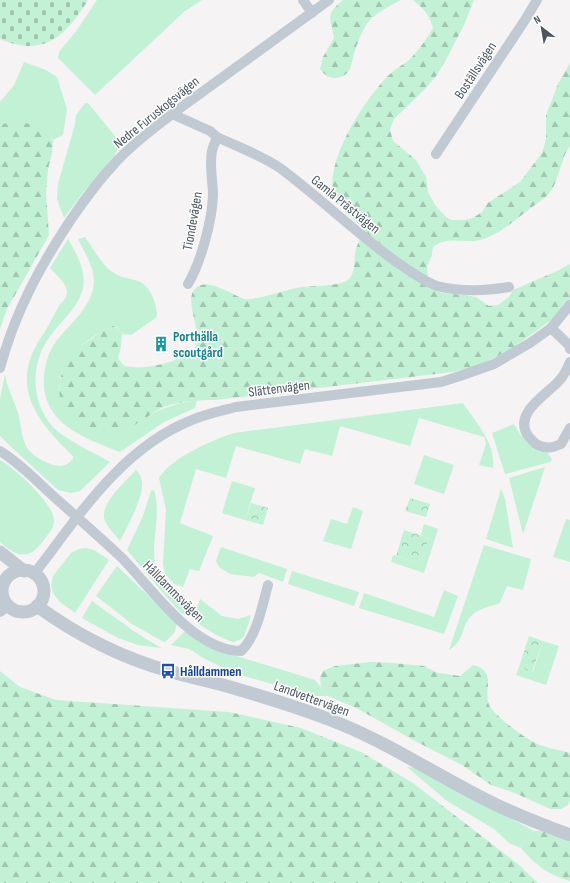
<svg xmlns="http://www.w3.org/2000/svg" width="570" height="883" font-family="'Sofia Sans Condensed',sans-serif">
<defs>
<pattern id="forest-firs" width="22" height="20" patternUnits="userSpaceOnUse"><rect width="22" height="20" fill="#c3f1d5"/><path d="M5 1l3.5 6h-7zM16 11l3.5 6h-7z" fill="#a0c6b0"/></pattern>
<pattern id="cemetery-stones" width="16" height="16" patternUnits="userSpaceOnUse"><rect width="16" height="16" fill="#c3f1d5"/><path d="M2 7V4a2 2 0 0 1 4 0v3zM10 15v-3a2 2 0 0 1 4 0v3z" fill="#a0c6b0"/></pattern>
<pattern id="park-crowns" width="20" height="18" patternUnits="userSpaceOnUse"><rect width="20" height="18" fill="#c3f1d5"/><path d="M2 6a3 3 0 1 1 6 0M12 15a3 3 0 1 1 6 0" fill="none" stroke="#a0c6b0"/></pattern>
</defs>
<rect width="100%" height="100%" fill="#f5f3f3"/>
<g fill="#c3f1d5">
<path d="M97 0H202L185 11 95 95 58 58 59 52 77 30Z"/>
<path d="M24 62 46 70 57 77 67 109 63 135 53 140 48 132 0 124V102L14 85Z"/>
<path d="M85 103H88L115 136 119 145 115 155 82 194 64 218 57 199 58 184 75 124 76 115Z"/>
<path d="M85 237C94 249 102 266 114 273 121 278 130 278 138 281 151 286 157 304 157 317L131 335 122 334 117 327 113 326 104 329 72 352 61 374 59 391 137 424C157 409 173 404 197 400L195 408 164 422 120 452C85 438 41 424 44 377 45 365 48 353 55 343 68 325 93 307 94 282 94 267 85 253 78 239Z"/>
<path d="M68 239C77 255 86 269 83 288 79 307 62 320 51 335 30 361 30 402 53 427 64 439 95 453 110 462L80 491 71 493 58 490 8 444 0 436V399L5 374C7 388 14 400 18 413 21 424 21 435 26 446 31 456 48 465 60 466 65 466 69 463 73 459V456C34 419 8 383 44 333 50 324 54 314 59 306 62 302 66 299 67 293 67 283 56 275 50 268Z"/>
<path d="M463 403C476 423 496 443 493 468L479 465 486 444 484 437 419 418 410 446 340 426 332 456 305 449 300 464 236 446 226 478 196 469 180 523 213 536 199 571 190 569 183 587 174 584 165 574 163 564 166 510 159 478C171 458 212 440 234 433Z"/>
<path d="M514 424C523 440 527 444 545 448L552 460 550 462 505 474 492 433Z"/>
<path d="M424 455 454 465 444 494 414 484Z"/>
<path d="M0 460C14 467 55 505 54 521 54 527 50 532 46 537 31 559 20 560 0 542Z"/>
<path d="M545 467 523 534 509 478Z"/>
<path d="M136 470C140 474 143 480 142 487 141 502 127 527 120 541 115 534 108 528 105 521 98 505 126 481 136 470Z"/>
<path d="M232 481 255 488 245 520 222 513Z"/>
<path d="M501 489 505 499 513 548 486 539Z"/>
<path d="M154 490C158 503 157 514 156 527 151 564 154 584 188 604L189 609 187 613 182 614 169 600 127 550 143 516 151 491Z"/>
<path d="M353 507 363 511 351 549 323 541 331 519 347 524Z"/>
<path d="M566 519 570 520V562L553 557Z"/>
<path d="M424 524 438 529 424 573 391 562 393 555 421 564 429 538 421 535Z"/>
<path d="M484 545 531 559 523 590 507 586 500 603C490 607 479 608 471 616 461 627 464 642 449 650Z"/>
<path d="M221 547 287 569 283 582 259 573 254 577 230 574 219 567 216 561Z"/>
<path d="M86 548 94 550 109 560 75 613 59 601 53 593 51 585 53 576 71 553 79 549Z"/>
<path d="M117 566 177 623 175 632 165 642 162 641 132 624 96 596Z"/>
<path d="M292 571 359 592 354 606 288 584Z"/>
<path d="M444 590 458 596 444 634 359 608 364 593 434 617Z"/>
<path d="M200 599 222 616 238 619 251 615 244 637 239 640 233 642 218 636 197 623 194 616Z"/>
<path d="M92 601 135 632 161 648 138 645 118 638 82 618Z"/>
<path d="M186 630 227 653 315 680 328 696H313L234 673 205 659 189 649 171 645Z"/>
<path d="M543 641 559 646 546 685 516 675 519 667 533 672Z"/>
<path d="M407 767 416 768 534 831C526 836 524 840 521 848L509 843 494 829 447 801Z"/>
</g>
<g fill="url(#forest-firs)">
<path d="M343 0H401C391 5 378 12 370 20 364 26 357 43 355 51 351 63 352 77 335 78 328 78 324 74 320 69L323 57 334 38C331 17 324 16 343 0Z"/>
<path d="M413 0H474L464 25 448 56 437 75 424 90 394 119 390 130 393 141 416 160 426 177 428 192 435 205 446 217 451 220H465L473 218 482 212 488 203 520 182 542 153 546 139V115L558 84 570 63V146C567 151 564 155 563 160 559 170 557 182 551 191 544 200 535 204 527 211 513 222 498 235 480 240 464 244 449 235 433 247L431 258 427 266 429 288 442 293 465 295 476 297 489 306 498 305 509 297 513 290 557 271 570 264V300L553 319 508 351 475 367 453 372 215 400C198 400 180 401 164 407 154 411 147 418 138 423 111 439 88 433 68 410 66 408 62 403 61 400 56 389 64 359 72 352 78 346 86 343 93 338 98 334 105 326 113 326 117 327 120 331 122 334L121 347 118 358 124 366C139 369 154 367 169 362 178 359 189 357 195 348 205 333 179 295 199 286 212 280 232 295 244 299 254 301 289 289 301 287 312 286 342 286 348 280 357 271 353 260 356 249 358 242 362 235 365 229 356 221 337 207 334 196 324 162 363 103 385 79 392 71 401 66 409 60 419 50 426 40 433 28 429 14 424 9 413 0Z"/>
<path d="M22 122 36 126 48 132 53 140 52 153 48 169 46 192 49 235 7 309 0 329V124Z"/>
<path d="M371 662 392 663 424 666 438 673 460 676 473 665C500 671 480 695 491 708 500 720 529 742 543 746 551 749 561 750 570 753V800L568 805 561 809H550L515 793 491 785 462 765 415 741 358 709 328 696 321 687 320 677 323 671 335 666Z"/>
<path d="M0 671 20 687 56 700 229 712 301 728 361 752 413 783 519 865 538 883H0Z"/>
<path d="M534 831H542L570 842V881C549 875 535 865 521 848 524 840 526 836 534 831Z"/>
</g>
<path fill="url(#cemetery-stones)" d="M0 0H88C66 36 44 58 0 39Z"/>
<g fill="url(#park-crowns)">
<path d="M410 498 430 504 426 517 405 511Z"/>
<path d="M251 503 268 508 263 525 245 520Z"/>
<path d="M404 530 429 538 421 564 396 556Z"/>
<path d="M529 636 543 641 532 672 519 667Z"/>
</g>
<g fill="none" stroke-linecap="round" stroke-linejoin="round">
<g stroke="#c1cad2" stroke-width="10">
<path d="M303 0 312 13"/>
<path d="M172 114 210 131 217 137C236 146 263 156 280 168 319 197 355 232 395 261 407 269 424 282 437 286 461 292 485 291 509 287"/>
<path d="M436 154 525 20 537 0"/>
<path d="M188 284C201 262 212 221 213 195 213 181 209 166 212 151 213 146 216 141 217 137"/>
<path d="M551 328 569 345 570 349"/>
<path d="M570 362C567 370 563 377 557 383 544 396 512 415 529 437 532 440 534 443 538 445 547 449 552 448 561 444L570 428"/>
<path d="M0 368C15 312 40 266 72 218 85 199 99 180 115 163 132 144 153 129 172 114L329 0"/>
<path d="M0 451C23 465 40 485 60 502 81 521 102 539 123 559 153 590 194 651 241 651 257 636 262 606 268 585"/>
<path d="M34 574C79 516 121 448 192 420 206 414 221 411 236 407L441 382 460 376 494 364 530 343 551 328 570 305"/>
<path d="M0 612 8 606"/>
</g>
<g stroke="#c1cad2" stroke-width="13">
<path d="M0 552 24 571"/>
<circle cx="23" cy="591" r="21"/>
<path d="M37 606C77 635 122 658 169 671 192 678 214 682 237 689 267 698 298 707 328 719 379 738 425 768 473 793 504 810 537 823 570 835"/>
</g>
</g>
<defs>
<g id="building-bare" transform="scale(1.2)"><path d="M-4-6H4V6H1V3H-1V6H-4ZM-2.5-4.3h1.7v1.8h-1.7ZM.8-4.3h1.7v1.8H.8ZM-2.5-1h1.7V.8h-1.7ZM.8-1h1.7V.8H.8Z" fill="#0f9aa8" stroke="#fff" stroke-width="2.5" paint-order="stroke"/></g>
<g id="bus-bare" transform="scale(1.2)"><path d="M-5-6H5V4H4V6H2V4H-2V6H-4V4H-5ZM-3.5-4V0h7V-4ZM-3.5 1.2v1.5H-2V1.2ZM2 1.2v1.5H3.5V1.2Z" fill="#1a4fb4" stroke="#fff" stroke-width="2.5" paint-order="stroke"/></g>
</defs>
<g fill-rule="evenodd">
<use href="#building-bare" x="161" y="344"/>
<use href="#bus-bare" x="168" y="671"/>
</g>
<g text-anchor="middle" stroke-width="3" stroke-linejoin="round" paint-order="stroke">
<g font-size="14" fill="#4a5661" stroke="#fff">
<text transform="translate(475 70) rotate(-57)" y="5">Boställsvägen</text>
<text transform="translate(156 112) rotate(-39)" y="5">Nedre Furuskogsvägen</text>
<text transform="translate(346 204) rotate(39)" y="5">Gamla Prästvägen</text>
<text transform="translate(192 221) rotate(-80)" y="5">Tiondevägen</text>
<text transform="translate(279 388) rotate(-7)" y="5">Slättenvägen</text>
<text transform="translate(174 591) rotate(45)" y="5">Hålldammsvägen</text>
<text transform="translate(312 698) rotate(20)" y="5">Landvettervägen</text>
</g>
<g font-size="14" font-weight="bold" fill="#0d838f" stroke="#fff" text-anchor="start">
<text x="173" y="341">Porthälla<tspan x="173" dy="16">scoutgård</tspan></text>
</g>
<g font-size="14" font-weight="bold" fill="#164399" stroke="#fff" text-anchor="start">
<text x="180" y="676">Hålldammen</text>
</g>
</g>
<g transform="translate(542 28) rotate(329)" stroke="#ffffff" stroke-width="3" paint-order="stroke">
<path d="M0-3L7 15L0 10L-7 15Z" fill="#4a5661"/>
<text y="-6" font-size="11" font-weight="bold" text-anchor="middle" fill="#4a5661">N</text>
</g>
</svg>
